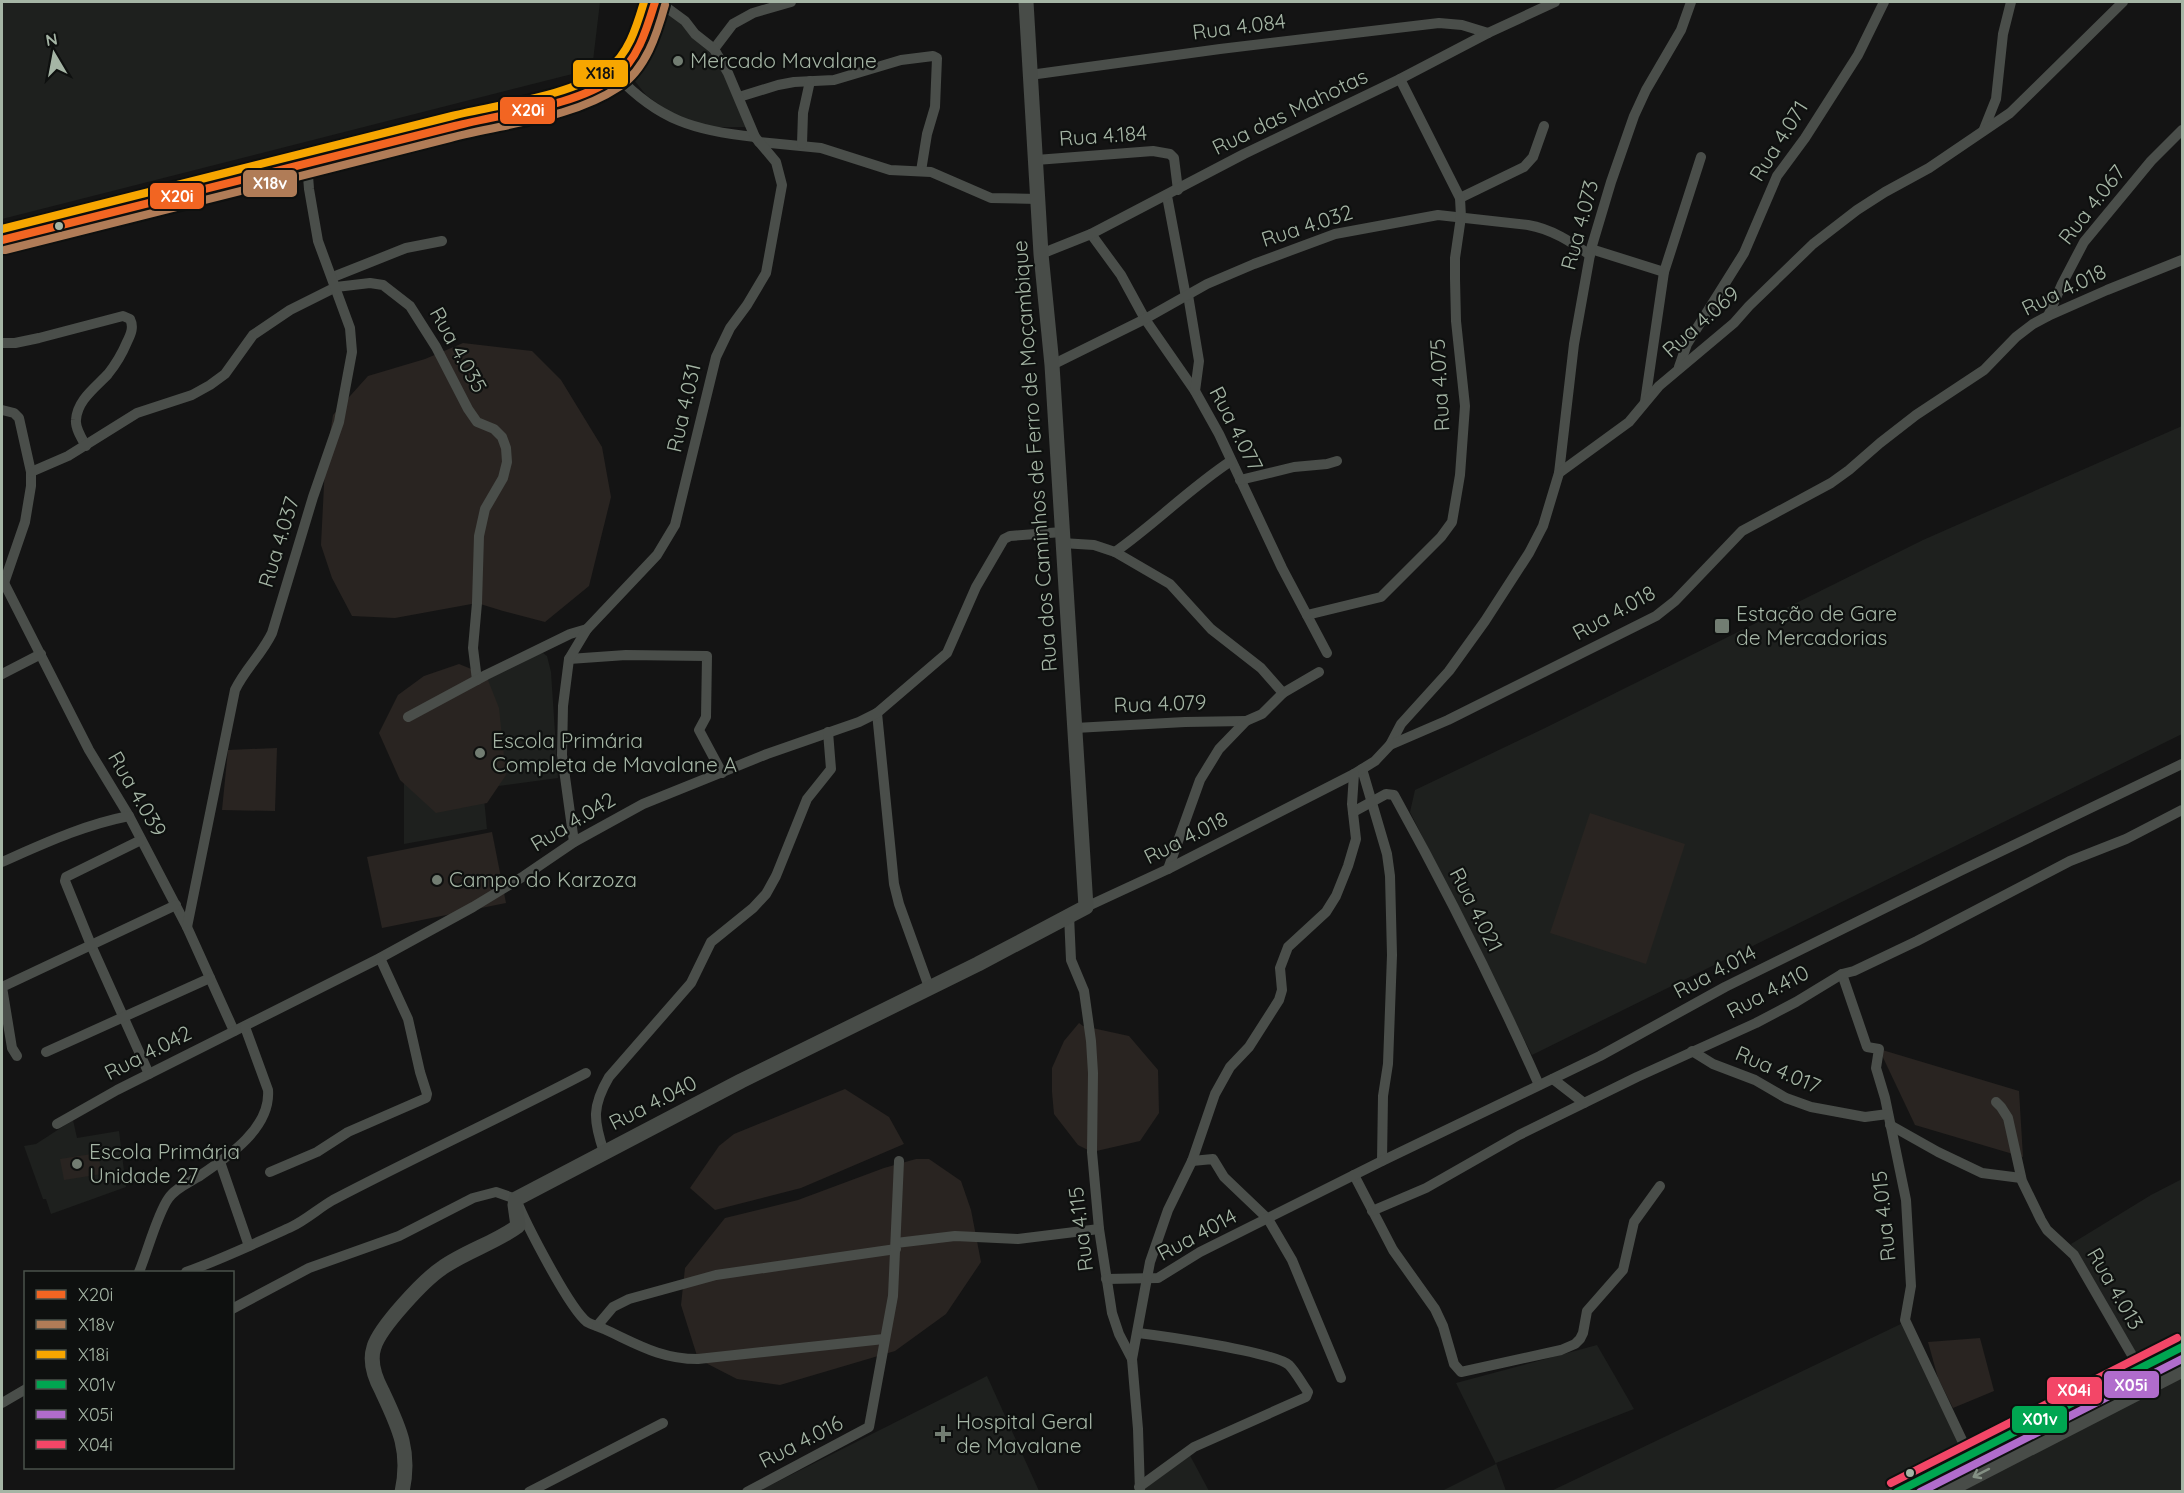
<svg xmlns="http://www.w3.org/2000/svg" width="2184" height="1493" font-family="Quicksand,sans-serif">
<rect width="100%" height="100%" fill="#141414"/>
<g fill="#1e201e">
<path d="M2 2H600L592 69 2 219Z"/>
<path d="M661 7 715 51 750 127H702L676 117 646 95 630 75Z"/>
<path d="M2182 426V734L1532 1055 1410 812 1415 790 1545 728 1923 540Z"/>
<path d="M543 653 547 656 551 672 558 778 483 788 487 829 404 844V726L530 656Z"/>
<path d="M73 1120 77 1138 119 1131 126 1187 51 1214 46 1199H43L24 1146 36 1144Z"/>
<path d="M2182 1179V1491L1549 1492 1905 1322 1978 1474 2151 1387 2071 1244 2151 1195Z"/>
<path d="M1597 1345 1634 1409 1496 1463 1506 1491 1440 1492 1496 1464 1456 1383Z"/>
<path d="M987 1376 1039 1491H759Z"/>
<path d="M1187 1450 1209 1491H1140Z"/>
</g>
<g fill="#292421">
<path d="M463 343 532 351 561 380 602 447 611 497 589 586 545 622 503 611 477 603 395 618 352 616 332 578 321 545 325 465 333 415 368 376 425 359Z"/>
<path d="M459 664 486 675 499 708 506 775 487 803 436 813 400 780 379 733 398 695 424 676Z"/>
<path d="M277 748 275 811 222 810 228 750Z"/>
<path d="M1590 813 1685 844 1646 964 1550 933Z"/>
<path d="M492 832 506 903 382 928 367 857Z"/>
<path d="M1079 1023 1083 1026 1129 1036 1158 1070 1159 1113 1140 1141 1092 1152 1078 1145 1054 1114 1052 1092V1068L1064 1041Z"/>
<path d="M1879 1049 2019 1091 2023 1157 1915 1125Z"/>
<path d="M845 1089 889 1117 904 1144 801 1188 715 1210 690 1188 719 1146 734 1134Z"/>
<path d="M98 1153 102 1174 64 1180 60 1159Z"/>
<path d="M916 1159H929L961 1181 971 1210 981 1262 946 1314 895 1351 780 1385 737 1379 698 1359 681 1305 685 1268 725 1218 798 1200 884 1168Z"/>
<path d="M1980 1338 1994 1391 1953 1408 1938 1378 1928 1342Z"/>
</g>
<g fill="none" stroke-linecap="round" stroke-linejoin="round">
<g stroke="#4a4e4a" stroke-width="10">
<path d="M714 49 733 24 753 13 791 2"/>
<path d="M1030 75 1220 49 1439 23 1462 25 1488 33"/>
<path d="M617 76C659 120 695 131 755 137"/>
<path d="M739 97 778 85 794 82 834 80 901 60 933 56 937 58 935 107 927 134 921 171"/>
<path d="M1984 129 1996 99 2003 34 2011 2"/>
<path d="M759 142 821 148 890 170 931 172 991 198 1038 199"/>
<path d="M802 144 803 113 810 81"/>
<path d="M1036 160 1153 151 1170 154 1174 158 1178 190"/>
<path d="M1167 196 1186 297"/>
<path d="M1460 198 1524 167 1533 157 1544 126"/>
<path d="M1091 234 1121 275 1145 319 1195 391 1219 434 1282 568 1327 653"/>
<path d="M1591 249 1664 272"/>
<path d="M1041 254 1091 234 1244 154 1400 79 1488 33 1555 2"/>
<path d="M333 277 406 248 442 241"/>
<path d="M1188 295 1199 361 1195 391"/>
<path d="M2048 316 2062 284 2084 242 2151 161 2182 130"/>
<path d="M2 343H15L39 338 123 316 130 319C134 327 131 334 127 342 122 354 116 364 108 374 96 387 77 400 76 420 75 428 82 439 86 446"/>
<path d="M1052 365 1145 319 1207 284 1254 264 1335 234 1438 215 1528 225C1552 229 1571 242 1590 255"/>
<path d="M1679 367 1687 344 1744 253 1777 176 1805 138 1858 55 1884 2"/>
<path d="M1645 402 1664 272 1701 157"/>
<path d="M2 410 14 413 19 418 31 472V486L25 522 4 583"/>
<path d="M31 472 68 456 137 413 192 395 210 385 225 374 253 335 290 310 336 287 370 283 383 285 410 306 436 347 468 409 477 422 494 429 502 437 506 448 507 462 503 478 485 509 479 536 477 603 473 648 477 680"/>
<path d="M1559 473 1574 344 1591 249 1611 182 1634 116 1646 90 1681 30 1691 2"/>
<path d="M1240 480 1294 467 1327 464 1337 461"/>
<path d="M1062 543 1094 545 1115 552 1170 584 1211 629 1261 668 1283 693"/>
<path d="M1115 552C1156 523 1190 488 1231 461"/>
<path d="M2 579 89 750 129 816 187 927 234 1031"/>
<path d="M1307 615 1381 597 1441 537 1452 522 1460 475 1465 406 1456 321 1455 279V258L1461 217 1460 198 1400 79"/>
<path d="M569 659 626 655 707 656 706 717 699 730 722 773"/>
<path d="M2 674 41 654"/>
<path d="M877 713 894 884 899 904 929 987"/>
<path d="M408 717 486 675 570 634 587 629"/>
<path d="M1075 728 1185 722 1246 721"/>
<path d="M1390 745 1401 724 1449 671 1485 621 1529 553 1543 526 1559 473 1629 422 1659 386 1734 323 1749 306 1813 244 1857 210 1885 192 1929 168 2010 113 2123 2"/>
<path d="M1362 769 1387 854 1390 876 1392 955 1388 1064 1383 1096 1382 1161"/>
<path d="M1353 812 1386 794 1394 795C1446 889 1495 986 1539 1085"/>
<path d="M141 840 66 877 65 881 91 945 149 1074"/>
<path d="M574 842 562 755 563 706 569 659 587 629 657 555 675 525 716 357 730 328 747 305 766 273 782 185 776 162 755 137 728 73 714 49 695 34 685 21 659 2"/>
<path d="M2 862C43 844 83 825 129 816"/>
<path d="M1168 869 1200 780 1219 749 1246 721 1262 714 1283 693 1319 672"/>
<path d="M1086 907 1168 869 1354 774 1375 761 1390 745 1448 720 1656 616 1675 601 1742 531 1831 483 1849 470 1880 443 1916 415 1984 370 2016 337 2033 324 2048 316 2107 290 2182 260"/>
<path d="M1069 915 1071 960 1084 991 1091 1041 1093 1073 1092 1152 1099 1229 1112 1313 1119 1334 1132 1359 1138 1429 1140 1492"/>
<path d="M187 927 235 690C245 669 262 654 272 633L313 497 339 422 352 352 350 328 318 241 309 189 307 163"/>
<path d="M1842 974 1867 1047 1879 1049 1876 1068 1885 1098 1906 1200 1911 1286 1905 1320 1969 1455"/>
<path d="M1692 1051 1713 1064 1755 1080 1786 1098 1811 1107 1865 1117 1888 1114"/>
<path d="M46 1052 210 978"/>
<path d="M17 1056 12 1048 2 987 176 905"/>
<path d="M1553 1079 1584 1103"/>
<path d="M1996 1102 2001 1107 2008 1118 2022 1181 2041 1220 2047 1230 2074 1255 2140 1369"/>
<path d="M57 1124 117 1090 380 958 473 907 524 876 574 842 643 804 767 754 859 722 877 713 947 653 976 587 1004 539 1010 536 1062 532"/>
<path d="M1890 1125 1938 1152 1982 1173 2021 1178"/>
<path d="M604 1152C593 1120 592 1106 609 1077L691 983 711 942 753 908 766 894 776 876 807 799 831 769 828 732"/>
<path d="M1192 1161 1213 1159 1224 1177 1268 1219 1292 1260 1341 1378"/>
<path d="M220 1162 249 1246"/>
<path d="M270 1172 317 1152 348 1132 426 1098 427 1094 420 1072 408 1019 380 958"/>
<path d="M1354 1175 1393 1250 1435 1309 1443 1326 1454 1364 1461 1372 1561 1350 1575 1344 1580 1339 1583 1333 1587 1311 1623 1270 1634 1222 1660 1186"/>
<path d="M1372 1211 1426 1188 1519 1135 1637 1077 1756 1023 1796 1002 1842 974 1854 971 1917 941 2070 861 2126 839 2182 810"/>
<path d="M896 1243 955 1236 1018 1239 1099 1229"/>
<path d="M139 1272C147 1253 157 1215 168 1199 174 1189 188 1183 198 1177 226 1158 271 1129 268 1090L245 1027"/>
<path d="M186 1272C222 1259 256 1243 291 1227 306 1220 319 1208 333 1200 417 1156 502 1117 586 1073"/>
<path d="M1106 1279 1158 1278 1200 1252 1382 1161 1600 1056 1725 987 1960 871 2182 764"/>
<path d="M232 1309 309 1268 399 1236 473 1198 496 1192 516 1199C525 1222 569 1308 587 1322 592 1325 598 1326 604 1329 637 1344 660 1359 698 1359L884 1339"/>
<path d="M597 1326 613 1307 629 1299 716 1275 896 1249"/>
<path d="M1138 1333C1163 1336 1274 1352 1289 1365 1296 1372 1302 1384 1308 1392L1306 1397 1194 1447 1139 1487"/>
<path d="M1132 1359 1150 1262 1168 1210 1192 1161 1215 1094 1230 1067 1249 1047 1279 1000 1282 990 1280 968 1288 947 1326 912 1336 896 1348 866 1356 839 1352 804 1354 774"/>
<path d="M2 1403 26 1389"/>
<path d="M529 1492 663 1423"/>
<path d="M747 1492 869 1427 893 1296 899 1161"/>
</g>
<g stroke="#484c48" stroke-width="15">
<path d="M2 240 307 163C358 153 407 138 458 125 501 114 580 103 615 77 637 60 648 27 655 2"/>
<path d="M402 1492C411 1451 399 1427 382 1391 375 1378 369 1362 374 1347 380 1327 424 1280 442 1268 466 1251 495 1243 518 1226L515 1205 516 1199 741 1081 978 964 1086 907 1052 365 1041 254 1026 2"/>
<path d="M1896 1492 2182 1347"/>
<path d="M1945 1492 2182 1370"/>
</g>
<g stroke="#0e100f" stroke-width="12">
<path id="bus-1" d="M2 240C153 202 304 164 455 126 503 113 575 107 615 77 638 60 647 28 655 2"/>
</g>
<g stroke="#0e100f" stroke-width="12">
<path id="bus-2" d="M5 250C153 213 302 176 450 138 506 123 571 119 619 87 646 69 657 34 665 5"/>
</g>
<g stroke="#0e100f" stroke-width="12">
<path id="bus-3" d="M2 229C152 191 302 154 452 116 499 104 569 97 608 69 629 54 637 25 644 2"/>
</g>
<g stroke="#0e100f" stroke-width="12">
<path id="bus-4" d="M1897 1492 2182 1347"/>
</g>
<g stroke="#0e100f" stroke-width="12">
<path id="bus-5" d="M1920 1492 2182 1359"/>
</g>
<g stroke="#0e100f" stroke-width="12">
<path id="bus-6" d="M1891 1483 2177 1338"/>
</g>
<use href="#bus-1" stroke="#f26522" stroke-width="8"/>
<use href="#bus-2" stroke="#b07c57" stroke-width="8"/>
<use href="#bus-3" stroke="#f7a600" stroke-width="8"/>
<use href="#bus-4" stroke="#00a651" stroke-width="8"/>
<use href="#bus-5" stroke="#b06ccc" stroke-width="8"/>
<use href="#bus-6" stroke="#f34667" stroke-width="8"/>
</g>
<defs><path id="oneway-shaft" d="M-6 0H5M1.5-3L5.5 0L1.5 3" fill="none" stroke-width="1.6" stroke-linecap="round" stroke-linejoin="round" transform="scale(1.5)"/></defs>
<use stroke="#849084" href="#oneway-shaft" transform="translate(1981 1473) rotate(153)"/>
<g fill="#727d72" stroke="#0e100f" stroke-width="2">
<circle cx="678" cy="61" r="6"/>
<rect x="1714" y="618" width="16" height="16" rx="3"/>
<circle cx="480" cy="753" r="6"/>
<circle cx="437" cy="880" r="6"/>
<circle cx="77" cy="1164" r="6"/>
<path d="M940 1425h6v6h6v6h-6v6h-6v-6h-6v-6h6z"/>
</g>
<g fill="#a5b5a5" stroke="#0e100f" stroke-width="2">
<circle cx="59" cy="226" r="5"/>
<circle cx="1910" cy="1473" r="5"/>
</g>
<g text-anchor="middle" stroke-width="4.5" stroke-linejoin="round" paint-order="stroke">
<g font-size="21" fill="#a5b5a5" stroke="#0e100f">
<text transform="translate(1239 27) rotate(-7)" y="7">Rua 4.084</text>
<text transform="translate(1290 112) rotate(-26)" y="7">Rua das Mahotas</text>
<text transform="translate(1103 136) rotate(-4)" y="7">Rua 4.184</text>
<text transform="translate(1779 141) rotate(-58)" y="7">Rua 4.071</text>
<text transform="translate(2092 205) rotate(-52)" y="7">Rua 4.067</text>
<text transform="translate(1580 225) rotate(-75)" y="7">Rua 4.073</text>
<text transform="translate(1307 226) rotate(-18)" y="7">Rua 4.032</text>
<text transform="translate(2064 290) rotate(-26)" y="7">Rua 4.018</text>
<text transform="translate(1701 322) rotate(-42)" y="7">Rua 4.069</text>
<text transform="translate(458 350) rotate(61)" y="7">Rua 4.035</text>
<text transform="translate(1440 385) rotate(-93)" y="7">Rua 4.075</text>
<text transform="translate(684 408) rotate(-77)" y="7">Rua 4.031</text>
<text transform="translate(1236 429) rotate(63)" y="7">Rua 4.077</text>
<text transform="translate(1035 456) rotate(-94)" y="7">Rua dos Caminhos de Ferro de Moçambique</text>
<text transform="translate(279 542) rotate(-73)" y="7">Rua 4.037</text>
<text transform="translate(1614 613) rotate(-29)" y="7">Rua 4.018</text>
<text transform="translate(1160 704) rotate(-2)" y="7">Rua 4.079</text>
<text transform="translate(137 794) rotate(60)" y="7">Rua 4.039</text>
<text transform="translate(573 822) rotate(-31)" y="7">Rua 4.042</text>
<text transform="translate(1186 838) rotate(-27)" y="7">Rua 4.018</text>
<text transform="translate(1476 910) rotate(63)" y="7">Rua 4.021</text>
<text transform="translate(1715 972) rotate(-28)" y="7">Rua 4.014</text>
<text transform="translate(1768 992) rotate(-28)" y="7">Rua 4.410</text>
<text transform="translate(148 1053) rotate(-27)" y="7">Rua 4.042</text>
<text transform="translate(1778 1070) rotate(23)" y="7">Rua 4.017</text>
<text transform="translate(653 1103) rotate(-27)" y="7">Rua 4.040</text>
<text transform="translate(1884 1216) rotate(-96)" y="7">Rua 4.015</text>
<text transform="translate(1081 1229) rotate(-97)" y="7">Rua 4.115</text>
<text transform="translate(1197 1235) rotate(-28)" y="7">Rua 4014</text>
<text transform="translate(2115 1289) rotate(60)" y="7">Rua 4.013</text>
<text transform="translate(801 1442) rotate(-27)" y="7">Rua 4.016</text>
</g>
<g font-size="21" fill="#a5b5a5" stroke="#0e100f" text-anchor="start">
<text x="690" y="68">Mercado Mavalane</text>
<text x="1736" y="621">Estação de Gare<tspan x="1736" dy="24">de Mercadorias</tspan></text>
<text x="492" y="748">Escola Primária<tspan x="492" dy="24">Completa de Mavalane A</tspan></text>
<text x="449" y="887">Campo do Karzoza</text>
<text x="89" y="1159">Escola Primária<tspan x="89" dy="24">Unidade 27</tspan></text>
<text x="956" y="1429">Hospital Geral<tspan x="956" dy="24">de Mavalane</tspan></text>
</g>
</g>
<g stroke="#0e100f" stroke-width="2">
<rect x="572" y="59" width="57" height="29" rx="6" fill="#f7a600"/>
<rect x="499" y="96" width="57" height="29" rx="6" fill="#f26522"/>
<rect x="242" y="169" width="56" height="29" rx="6" fill="#b07c57"/>
<rect x="149" y="182" width="56" height="28" rx="6" fill="#f26522"/>
<rect x="2103" y="1370" width="57" height="29" rx="6" fill="#b06ccc"/>
<rect x="2046" y="1376" width="57" height="29" rx="6" fill="#f34667"/>
<rect x="2011" y="1405" width="57" height="29" rx="6" fill="#00a651"/>
</g>
<g font-size="16" text-anchor="middle" font-weight="bold" fill="#fff">
<text x="528" y="116">X20i</text>
<text x="270" y="189">X18v</text>
<text x="177" y="202">X20i</text>
<text x="2131" y="1391">X05i</text>
<text x="2074" y="1396">X04i</text>
<text x="2040" y="1425">X01v</text>
</g>
<g font-size="16" text-anchor="middle" font-weight="bold" fill="#111">
<text x="600" y="79">X18i</text>
</g>
<rect width="2184" height="1493" fill="none" stroke="#a5b5a5" stroke-width="6"/>
<rect x="24" y="1271" width="210" height="198" fill="#0e100f" stroke="#4a524b" stroke-width="1.5"/>
<rect x="36" y="1290" width="30" height="9" fill="#f26522" stroke="#4a524b" stroke-width="1.5"/>
<text x="78" y="1301" font-size="18" fill="#a5b5a5">X20i</text>
<rect x="36" y="1320" width="30" height="9" fill="#b07c57" stroke="#4a524b" stroke-width="1.5"/>
<text x="78" y="1331" font-size="18" fill="#a5b5a5">X18v</text>
<rect x="36" y="1350" width="30" height="9" fill="#f7a600" stroke="#4a524b" stroke-width="1.5"/>
<text x="78" y="1361" font-size="18" fill="#a5b5a5">X18i</text>
<rect x="36" y="1380" width="30" height="9" fill="#00a651" stroke="#4a524b" stroke-width="1.5"/>
<text x="78" y="1391" font-size="18" fill="#a5b5a5">X01v</text>
<rect x="36" y="1410" width="30" height="9" fill="#b06ccc" stroke="#4a524b" stroke-width="1.5"/>
<text x="78" y="1421" font-size="18" fill="#a5b5a5">X05i</text>
<rect x="36" y="1440" width="30" height="9" fill="#f34667" stroke="#4a524b" stroke-width="1.5"/>
<text x="78" y="1451" font-size="18" fill="#a5b5a5">X04i</text>
<g transform="translate(54 54) rotate(350)" stroke="#0e100f" stroke-width="4.5" paint-order="stroke">
<path d="M0-4.5L10 22L0 15L-10 22Z" fill="#a5b5a5"/>
<text y="-9" font-size="16" font-weight="bold" text-anchor="middle" fill="#a5b5a5">N</text>
</g>
</svg>
